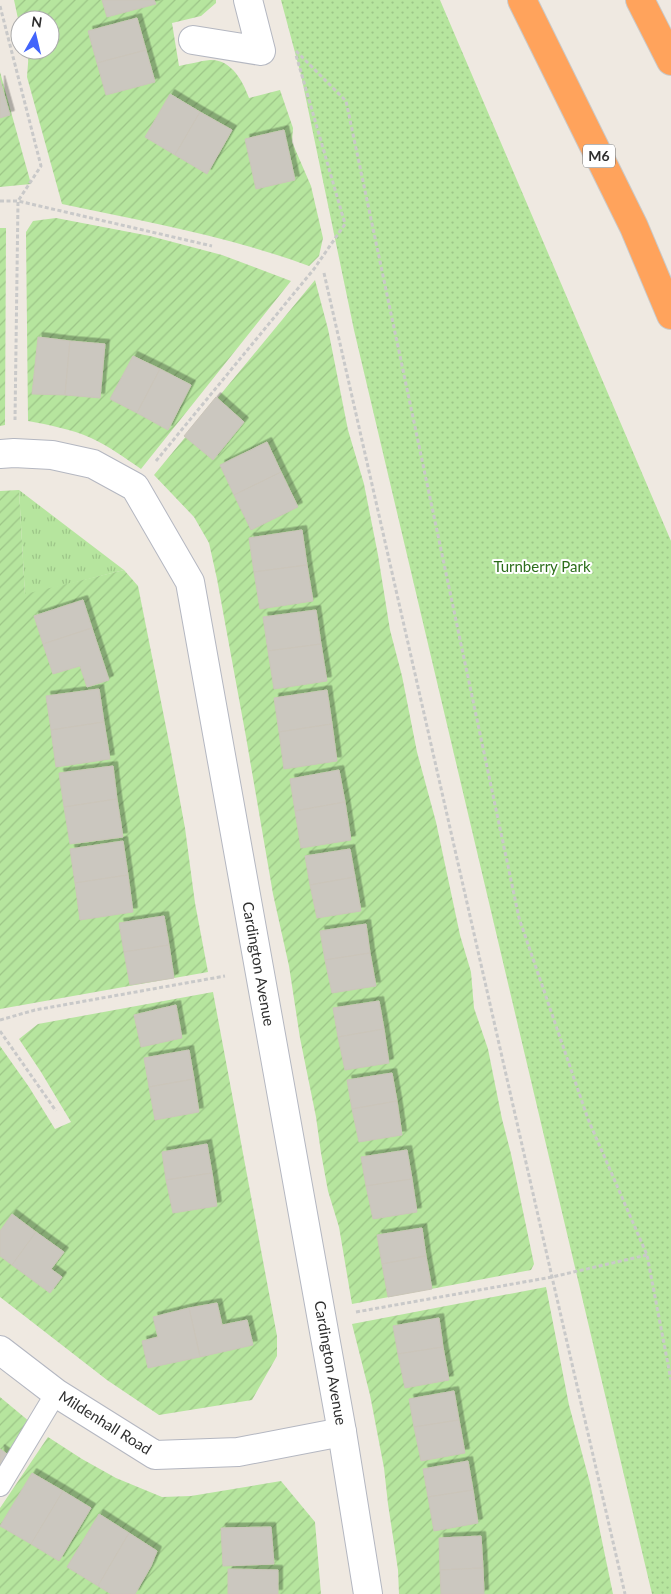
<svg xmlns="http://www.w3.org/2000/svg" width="671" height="1594" font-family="Lato,sans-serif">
<defs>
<pattern id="grass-tufts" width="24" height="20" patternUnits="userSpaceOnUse" patternTransform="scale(1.25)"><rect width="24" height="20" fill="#b6e59e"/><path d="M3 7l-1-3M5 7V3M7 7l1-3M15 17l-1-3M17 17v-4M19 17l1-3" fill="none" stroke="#9dc588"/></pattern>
<pattern id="park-dots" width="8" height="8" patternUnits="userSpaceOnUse" patternTransform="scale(1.25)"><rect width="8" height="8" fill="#b6e59e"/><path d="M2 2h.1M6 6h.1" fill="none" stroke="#9dc588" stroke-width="1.8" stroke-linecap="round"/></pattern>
<pattern id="garden-furrows" width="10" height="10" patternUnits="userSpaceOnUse" patternTransform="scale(1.25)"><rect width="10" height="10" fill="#b6e59e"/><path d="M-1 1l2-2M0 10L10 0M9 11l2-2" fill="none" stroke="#9dc588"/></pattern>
<filter id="shadow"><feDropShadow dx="4.5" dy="-4.5" stdDeviation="0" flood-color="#0004"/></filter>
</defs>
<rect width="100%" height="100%" fill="#efe9e1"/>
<path fill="url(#grass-tufts)" d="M19 490 124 570 25 595Z"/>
<path fill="url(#park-dots)" d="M281 0H440L671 541V1594H652L354 330 301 75Z"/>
<g fill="url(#garden-furrows)">
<path d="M14 0H216V3L201 16 172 23 179 66C190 64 200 61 210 60 231 59 243 81 249 98L280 90 293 128 292 142 311 186 323 238 319 256 309 266C231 237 143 221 62 204L27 77 29 50H50V20H20V28Z"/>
<path d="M0 72 31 184 0 187Z"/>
<path d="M56 218 150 236 222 255 291 281 141 469C125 458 109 446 91 438 71 429 49 425 28 421L26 232 33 221Z"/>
<path d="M0 228H6L5 425 0 426Z"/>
<path d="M315 280 328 329 348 430 364 484 378 555 390 630 402 676 417 752 436 822 460 935 471 972 474 1008 488 1049 502 1119 511 1154 534 1264 531 1270 352 1304 339 1227 328 1191 321 1153 316 1117 300 1038 289 966 273 894 246 737 217 579 209 543 194 517 154 475Z"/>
<path d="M19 490 25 594 124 570 138 586 171 752 185 828 195 903 208 972 0 1009V491Z"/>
<path d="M213 992 277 1336V1356L252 1400 159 1415 107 1380 0 1297V1046L29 1087 55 1129 71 1122 41 1072 19 1039 38 1024Z"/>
<path d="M546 1287 569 1405 590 1483 613 1594H399L398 1570 388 1504 384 1468 370 1395 352 1324Z"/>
<path d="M0 1397 30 1422 0 1467Z"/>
<path d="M48 1437 82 1459 116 1478 162 1497 191 1496 281 1481 315 1522 321 1594H0V1508Z"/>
</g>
<g fill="#cbc7bf" stroke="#cbc5ba" filter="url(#shadow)">
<path d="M102 0H154L156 4 107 17Z"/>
<path d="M137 18 146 50 97 63 88 31Z"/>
<path d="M146 50 155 82 106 95 97 63Z"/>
<path d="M0 80 10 115 0 118Z"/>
<path d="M170 94 200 112 175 155 145 137Z"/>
<path d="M200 112 232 130 207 174 175 155Z"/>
<path d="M284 130 295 180 256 189 245 139Z"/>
<path d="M38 337 70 341 65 395 32 394Z"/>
<path d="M70 341 105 344 100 398 65 395Z"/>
<path d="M133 356 160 369 137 413 110 399Z"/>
<path d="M160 369 191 385 168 430 137 413Z"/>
<path d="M216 397 244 422 213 460 184 436Z"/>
<path d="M267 442 281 472 234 495 220 465Z"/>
<path d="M281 472 298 507 251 530 234 495Z"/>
<path d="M302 530 307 565 254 572 249 538Z"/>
<path d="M307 565 313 601 260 609 254 572Z"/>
<path d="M83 600 92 628 43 644 34 616Z"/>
<path d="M316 610 321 644 268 651 263 617Z"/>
<path d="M92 628 109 680 87 687 80 666 53 674 43 644Z"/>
<path d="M321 644 327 681 274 689 268 651Z"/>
<path d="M99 689 104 722 51 730 46 696Z"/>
<path d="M327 690 332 724 279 732 274 698Z"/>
<path d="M104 722 110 759 56 767 51 730Z"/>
<path d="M332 724 337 761 284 769 279 732Z"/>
<path d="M113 766 117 799 64 807 59 773Z"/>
<path d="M339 770 345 802 295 811 290 779Z"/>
<path d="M117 799 123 837 70 844 64 807Z"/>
<path d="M345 802 351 840 301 848 295 811Z"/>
<path d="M123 841 128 875 75 883 70 849Z"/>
<path d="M350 849 355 877 310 885 305 856Z"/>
<path d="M128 875 133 912 80 920 75 883Z"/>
<path d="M355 877 361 911 317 918 310 885Z"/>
<path d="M164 916 169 945 124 952 119 923Z"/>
<path d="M366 924 370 953 325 960 320 931Z"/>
<path d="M169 945 174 978 130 985 124 952Z"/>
<path d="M370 953 376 986 332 993 325 960Z"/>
<path d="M379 1001 384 1029 338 1037 333 1008Z"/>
<path d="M176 1005 182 1038 141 1047 134 1015Z"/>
<path d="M384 1029 389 1063 345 1070 338 1037Z"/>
<path d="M189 1050 194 1079 149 1087 144 1058Z"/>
<path d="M392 1073 397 1101 352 1109 347 1080Z"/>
<path d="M194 1079 199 1112 155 1120 149 1087Z"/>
<path d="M397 1101 402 1135 359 1142 352 1109Z"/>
<path d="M207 1144 212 1173 166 1180 162 1152Z"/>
<path d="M407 1150 412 1179 366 1186 361 1157Z"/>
<path d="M212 1173 217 1206 173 1213 166 1180Z"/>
<path d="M412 1179 417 1212 373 1219 366 1186Z"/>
<path d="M12 1214 36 1232 12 1265 0 1256V1231Z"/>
<path d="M422 1228 426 1256 382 1264 377 1235Z"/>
<path d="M36 1232 64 1252 51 1269 62 1277 50 1293 12 1265Z"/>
<path d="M426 1256 432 1289 388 1297 382 1264Z"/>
<path d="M217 1303 222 1325 247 1320 253 1345 200 1357 189 1308Z"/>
<path d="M189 1308 200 1357 148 1368 142 1341 158 1337 153 1317Z"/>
<path d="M439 1318 443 1347 398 1354 393 1326Z"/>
<path d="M443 1347 449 1380 405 1388 398 1354Z"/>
<path d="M454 1391 459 1420 414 1427 409 1399Z"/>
<path d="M459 1420 465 1453 421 1461 414 1427Z"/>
<path d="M0 1449 10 1456 0 1470Z"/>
<path d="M468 1461 473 1490 428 1497 423 1469Z"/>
<path d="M32 1473 63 1491 31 1544 0 1526Z"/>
<path d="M473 1490 478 1523 434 1531 428 1497Z"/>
<path d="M63 1491 91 1508 59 1561 31 1544Z"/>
<path d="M99 1514 129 1533 98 1586 67 1567Z"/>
<path d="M271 1527 274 1564 223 1566 221 1528Z"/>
<path d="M129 1533 157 1551 151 1566 135 1594H111L98 1586Z"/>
<path d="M481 1536 483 1568 440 1570 439 1538Z"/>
<path d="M483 1568 484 1594H441L440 1570Z"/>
<path d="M228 1569 278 1570V1594H228Z"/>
</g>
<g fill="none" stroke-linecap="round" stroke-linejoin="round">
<g stroke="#b4b7c1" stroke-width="22">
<path id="service" d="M0 1486 56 1393"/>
</g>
<g stroke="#b4b7c1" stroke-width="30">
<g id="minor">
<path d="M193 40 261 51 248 0"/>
<path d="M0 454 14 453 52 455 93 464 135 487 190 582 342 1432 368 1594"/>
<path d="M0 1350 56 1393 155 1455 238 1452 342 1432"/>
</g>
</g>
<g stroke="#c9c9c9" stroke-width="30">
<g id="motorway">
<path d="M522 0 634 227 671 315"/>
<path d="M640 0 671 61"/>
</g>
</g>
<g stroke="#c9c9c9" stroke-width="3" stroke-dasharray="4 2.5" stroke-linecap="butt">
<path d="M0 6 41 166 18 201 15 420"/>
<path d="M296 51 346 101 519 918 588 1119 647 1255 671 1380"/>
<path d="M0 201H18L212 246"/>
<path d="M324 273 552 1277 625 1594"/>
<path d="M156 461 314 269 345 224 296 55"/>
<path d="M0 1020 35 1010 225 976"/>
<path d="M0 1031 56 1111"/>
<path d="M356 1312 552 1277 647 1255"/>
</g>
<use href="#service" stroke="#fff" stroke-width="20"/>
<use href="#minor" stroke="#fff" stroke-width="28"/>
<use href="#motorway" stroke="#ffa35c" stroke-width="28"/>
</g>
<g text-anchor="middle" stroke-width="4" stroke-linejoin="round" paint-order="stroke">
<rect fill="#fff" stroke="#6d6d6d" stroke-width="1" x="583" y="144.5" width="32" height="23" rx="4"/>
<g font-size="14" font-weight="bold" fill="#2e2e2e">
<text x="599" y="161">M6</text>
</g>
<g font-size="15" fill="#2c6e1b" stroke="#fff">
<text x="542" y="572">Turnberry Park</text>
</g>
<g font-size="15" fill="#2e2e2e" stroke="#fff">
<text transform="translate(258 964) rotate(80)" y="5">Cardington Avenue</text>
<text transform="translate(330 1363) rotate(80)" y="5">Cardington Avenue</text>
<text transform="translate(105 1423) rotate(32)" y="5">Mildenhall Road</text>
</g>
</g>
<g transform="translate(35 35) rotate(8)"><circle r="24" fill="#ffffff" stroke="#ababab"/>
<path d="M0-4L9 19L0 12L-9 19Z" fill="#4264fb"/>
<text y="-8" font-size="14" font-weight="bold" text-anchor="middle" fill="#2e2e2e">N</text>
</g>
</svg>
